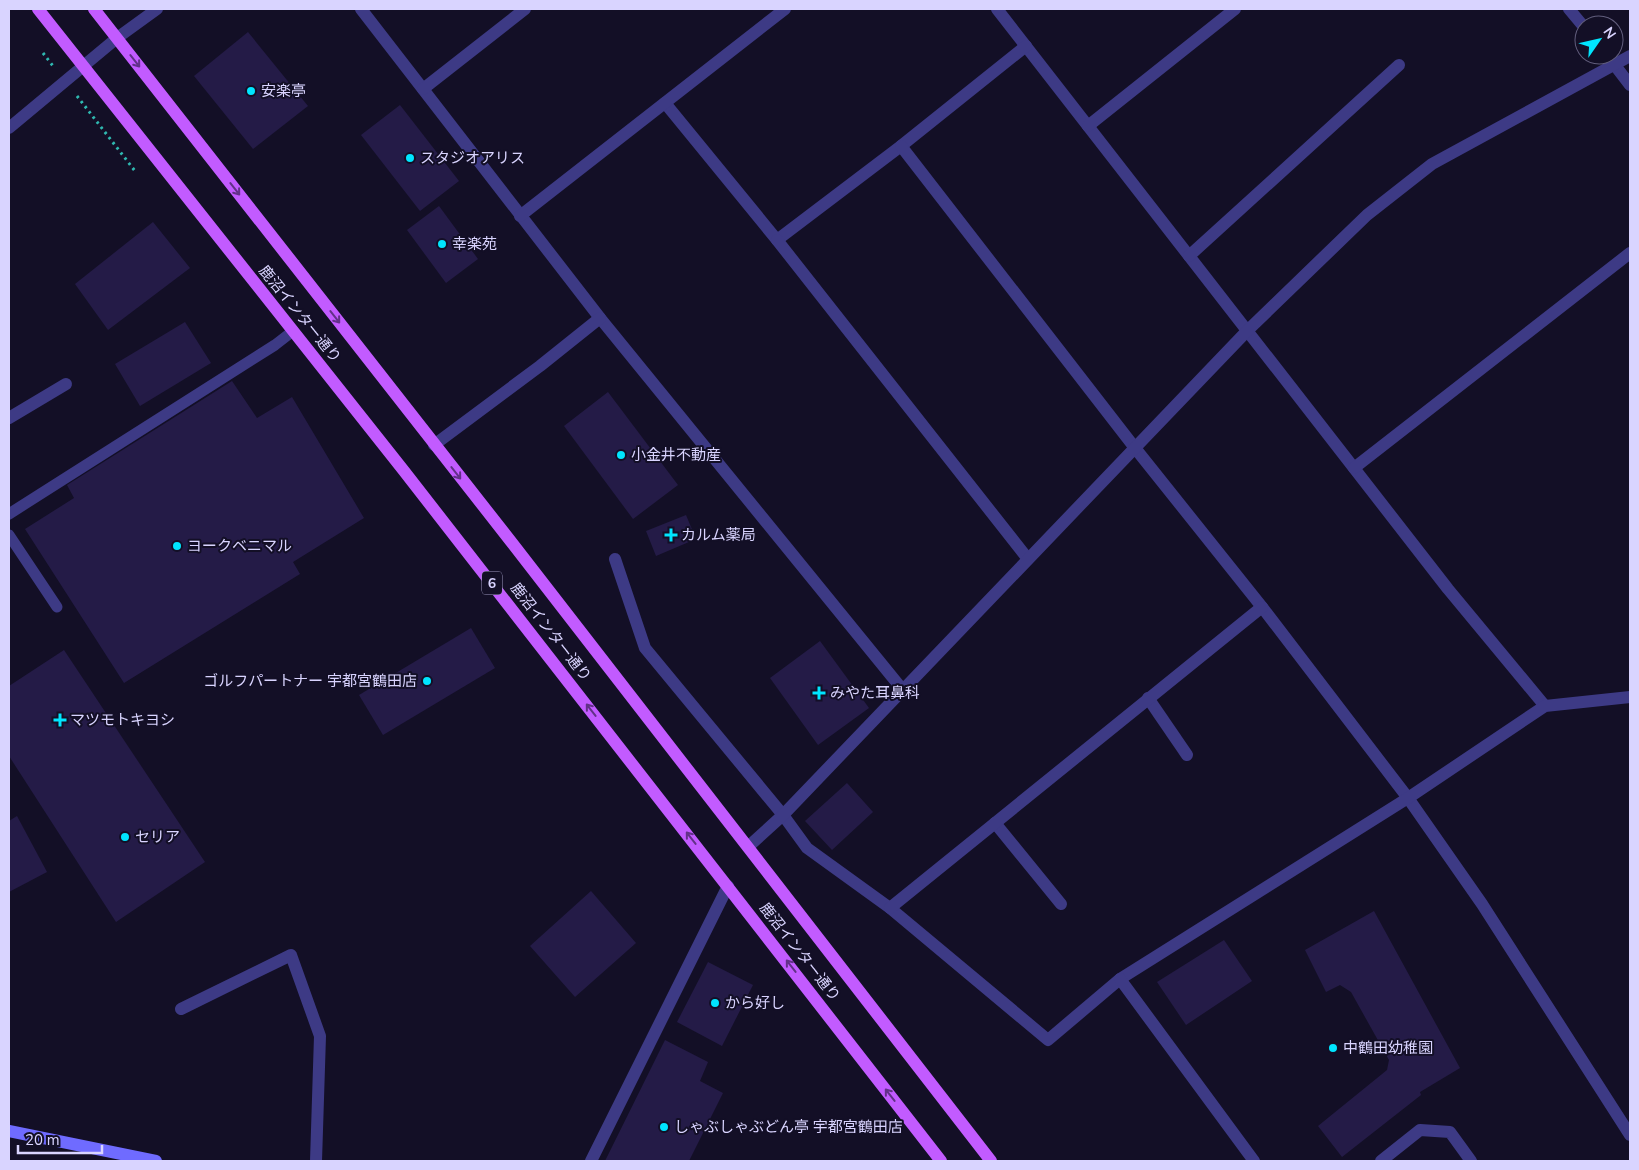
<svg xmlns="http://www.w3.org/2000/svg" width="1639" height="1170" font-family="'Nunito Sans','Noto Sans JP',sans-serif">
<rect width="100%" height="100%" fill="#130f26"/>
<g fill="#241b47">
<path d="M248 32 308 106 253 149 194 76Z"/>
<path d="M400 105 459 181 420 211 361 135Z"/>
<path d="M439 206 478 259 446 283 407 230Z"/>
<path d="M153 222 190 268 108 330 75 284Z"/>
<path d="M185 322 211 363 140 406 115 364Z"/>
<path d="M232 381 257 418 292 397 364 518 293 562 300 574 124 683 25 529 74 498 67 485Z"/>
<path d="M608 392 678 485 633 519 564 426Z"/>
<path d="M686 515 696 539 656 556 646 531Z"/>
<path d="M471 628 495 668 383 735 359 695Z"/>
<path d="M820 641 869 708 818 745 770 678Z"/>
<path d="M64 650 205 862 116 922 9 756V686Z"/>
<path d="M847 783 873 812 832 850 805 821Z"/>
<path d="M17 816 47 872 9 892V821Z"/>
<path d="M591 891 636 943 575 997 530 946Z"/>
<path d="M1374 911 1460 1068 1420 1092 1421 1095 1342 1157 1318 1126 1387 1070 1389 1060 1351 992 1340 985 1326 992 1305 950Z"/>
<path d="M1224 940 1252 981 1186 1025 1157 982Z"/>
<path d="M708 962 753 985 722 1046 677 1022Z"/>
<path d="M665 1040 708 1062 700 1081 723 1093 689 1161H605Z"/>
</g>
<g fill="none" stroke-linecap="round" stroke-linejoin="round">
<g stroke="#2fb8b0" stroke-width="3" stroke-dasharray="2.5 4" stroke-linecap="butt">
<path d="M43 53 53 66"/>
<path d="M77 96 135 171"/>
</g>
<g stroke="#3d3a85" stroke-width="11">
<path d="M9 514 275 345 293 331"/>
<path d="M9 535 57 607"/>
</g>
<g stroke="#3d3a85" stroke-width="12">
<path d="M361 9 600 318 902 689"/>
<path d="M997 9 1448 589 1545 706"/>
<path d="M1569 9 1584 27"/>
<path d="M1607 55 1630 85"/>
<path d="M423 89 525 9"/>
<path d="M665 103 777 240 901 146 1026 46"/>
<path d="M1088 126 1235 9"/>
<path d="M9 128 117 38 157 9"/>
<path d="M901 146 1135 448 1262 607 1408 798 1482 904 1630 1135"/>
<path d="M520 216 785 9"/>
<path d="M777 240 1028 559"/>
<path d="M1189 256 1399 65"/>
<path d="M9 418 66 384"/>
<path d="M434 445 540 366 600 318"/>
<path d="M1354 468 1630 253"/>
<path d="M615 559 645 648 783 815 807 848 890 908 1048 1040 1120 979 1408 798 1545 706 1630 697"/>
<path d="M1148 698 1187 755"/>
<path d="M995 823 1061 904"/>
<path d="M749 846 783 815 1247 331 1367 215 1432 164 1630 56"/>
<path d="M890 908 1262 607"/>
<path d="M1120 979 1254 1161"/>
<path d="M181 1009 291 955 320 1036 316 1161"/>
<path d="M591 1161 728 886"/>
<path d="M1381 1161 1420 1130 1450 1132 1471 1161"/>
</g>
<path stroke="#6f6bff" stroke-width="12" d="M9 1131 156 1161"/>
<g stroke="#c25bff" stroke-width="12">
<path d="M38 9 404 471 941 1161"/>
<path d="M94 9C394 392 695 775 991 1161"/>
</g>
</g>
<defs><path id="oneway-shaft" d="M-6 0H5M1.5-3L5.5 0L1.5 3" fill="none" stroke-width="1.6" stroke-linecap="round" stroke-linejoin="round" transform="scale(1.25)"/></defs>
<g stroke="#623188">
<use href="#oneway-shaft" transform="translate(135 61) rotate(52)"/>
<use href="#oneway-shaft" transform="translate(235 189) rotate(52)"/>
<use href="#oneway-shaft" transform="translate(335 317) rotate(52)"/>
<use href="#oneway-shaft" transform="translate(456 473) rotate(52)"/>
<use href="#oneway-shaft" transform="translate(591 710) rotate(-128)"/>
<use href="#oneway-shaft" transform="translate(691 838) rotate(-128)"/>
<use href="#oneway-shaft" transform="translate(791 966) rotate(-128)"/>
<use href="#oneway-shaft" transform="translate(890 1095) rotate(-128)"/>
</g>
<g fill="#00e5ff" stroke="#130f26" stroke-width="2">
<circle cx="251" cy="91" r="5"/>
<circle cx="410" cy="158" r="5"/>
<circle cx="442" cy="244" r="5"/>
<circle cx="621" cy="455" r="5"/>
<path d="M668.5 527.5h5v5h5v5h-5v5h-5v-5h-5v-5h5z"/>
<circle cx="177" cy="546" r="5"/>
<circle cx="427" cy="681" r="5"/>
<path d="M816.5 685.5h5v5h5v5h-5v5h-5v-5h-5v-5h5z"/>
<path d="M57.5 712.5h5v5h5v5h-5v5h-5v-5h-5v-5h5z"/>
<circle cx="125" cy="837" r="5"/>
<circle cx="715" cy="1003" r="5"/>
<circle cx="1333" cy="1048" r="5"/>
<circle cx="664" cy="1127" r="5"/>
</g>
<g text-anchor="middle" stroke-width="4" stroke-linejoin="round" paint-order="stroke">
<rect fill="#130f26" stroke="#9e99be" stroke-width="1" x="482" y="571.5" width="20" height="23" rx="4"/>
<g font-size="14" font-weight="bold" fill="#d9d4ff">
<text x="492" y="588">6</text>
</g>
<g font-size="15" fill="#d9d4ff" stroke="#130f26" text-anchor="start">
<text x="261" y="96">安楽亭</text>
<text x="420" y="163">スタジオアリス</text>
<text x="452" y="249">幸楽苑</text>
<text x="631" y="460">小金井不動産</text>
<text x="681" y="540">カルム薬局</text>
<text x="187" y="551">ヨークベニマル</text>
<text x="417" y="686" text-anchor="end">ゴルフパートナー 宇都宮鶴田店</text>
<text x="830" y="698">みやた耳鼻科</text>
<text x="70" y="725">マツモトキヨシ</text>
<text x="135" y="842">セリア</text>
<text x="725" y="1008">から好し</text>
<text x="1343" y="1053">中鶴田幼稚園</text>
<text x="674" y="1132">しゃぶしゃぶどん亭 宇都宮鶴田店</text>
</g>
<g font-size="15" fill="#d9d4ff" stroke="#130f26">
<text transform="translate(300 314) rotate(51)" y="5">鹿沼インター通り</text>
<text transform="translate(551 632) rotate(52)" y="5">鹿沼インター通り</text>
<text transform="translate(800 952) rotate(52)" y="5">鹿沼インター通り</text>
</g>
</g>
<rect width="1639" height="1170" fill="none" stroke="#d9d4ff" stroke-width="20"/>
<g transform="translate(1599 40) rotate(56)"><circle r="24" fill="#130f26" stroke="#625e7d"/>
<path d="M0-4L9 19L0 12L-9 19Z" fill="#00e5ff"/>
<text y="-8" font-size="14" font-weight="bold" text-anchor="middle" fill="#d9d4ff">N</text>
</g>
<path d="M18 1145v8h84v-8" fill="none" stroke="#d9d4ff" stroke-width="2.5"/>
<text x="25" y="1145" font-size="15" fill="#d9d4ff" stroke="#130f26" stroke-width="4" paint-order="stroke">20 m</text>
</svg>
